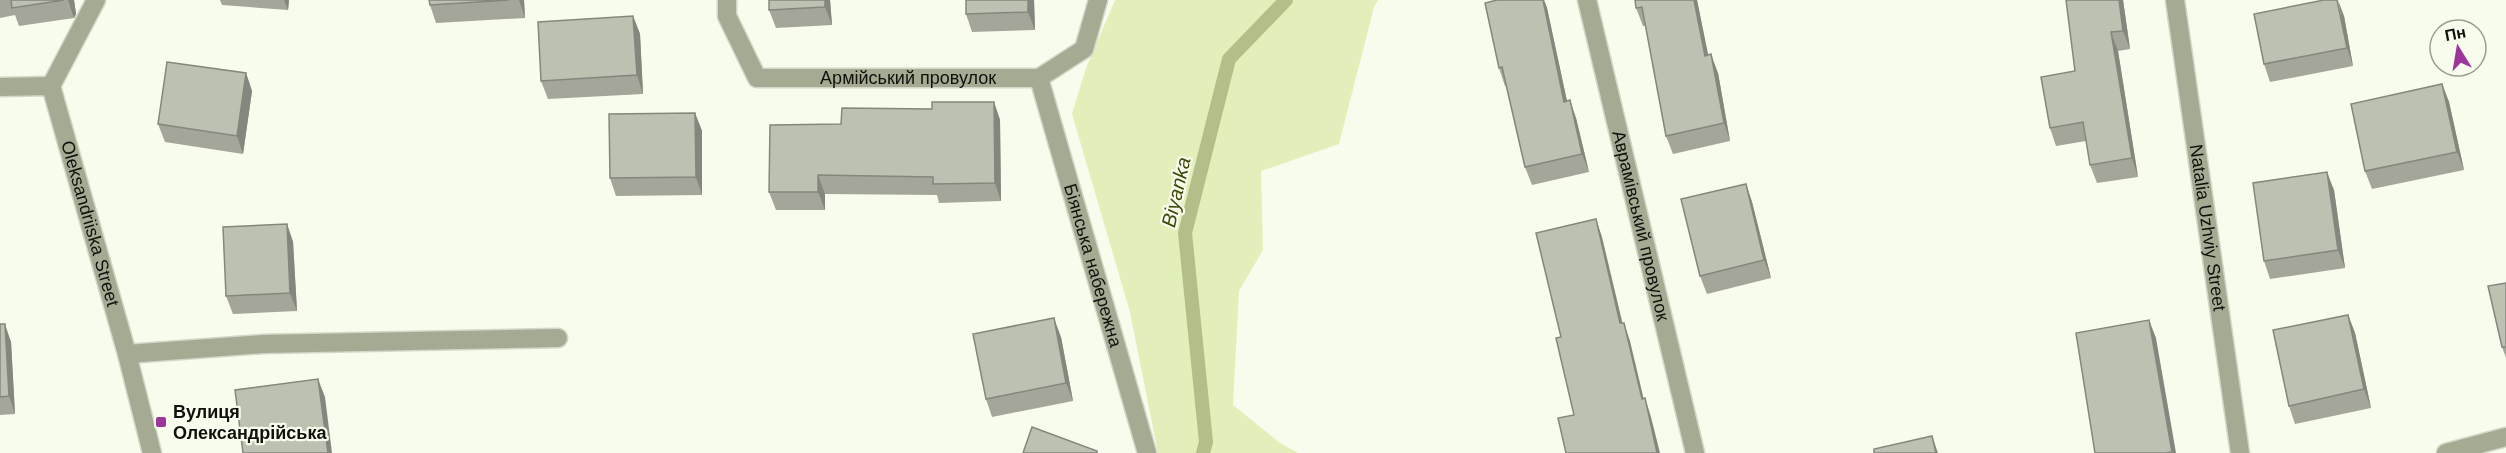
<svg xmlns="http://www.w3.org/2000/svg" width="2506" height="453" font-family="Helvetica,sans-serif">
<rect width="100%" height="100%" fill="#f8fcec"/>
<path fill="#e2efba" d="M1115 0H1378L1374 7 1339 144 1261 171 1263 250 1239 291 1233 405 1280 443 1298 453H1158L1130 312 1072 114 1086 68Z"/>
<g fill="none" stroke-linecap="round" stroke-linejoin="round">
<path stroke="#b2bf88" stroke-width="14" d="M1203 453 1206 442 1185 233 1229 59 1286 0"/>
<g stroke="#d3d6c8" stroke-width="21">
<path id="service" d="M127 354 263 344 558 338"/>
</g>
<g stroke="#d3d6c8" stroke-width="21">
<g id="minor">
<path id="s1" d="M727 0V16L757 78H1039L1084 49 1098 0"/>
<path id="s2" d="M1587 0 1695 453"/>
<path id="s3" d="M2175 0 2240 453"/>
<path id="s4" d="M1039 78 1147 453"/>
<path d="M51 86 96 0"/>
</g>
</g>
<g stroke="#d3d6c8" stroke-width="21">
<g id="tertiary">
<path id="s5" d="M0 87 51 86 127 354 152 453"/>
<path d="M2446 453 2506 437"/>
</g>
</g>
<use href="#service" stroke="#a5ab93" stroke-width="18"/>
<use href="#minor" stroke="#a5ab93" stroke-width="18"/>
<use href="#tertiary" stroke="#a5ab93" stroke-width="18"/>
</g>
<g fill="#a3a699">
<path d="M0 0H74L76 14 74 18 19 26 15 15 0 18Z"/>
<path d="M220 0H289L288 10 222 5Z"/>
<path d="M429 0H524L525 18 436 23 430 5Z"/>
<path d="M769 0H830L832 25 776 28 769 10Z"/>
<path d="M966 0H1034L1035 30 972 32 966 14Z"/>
<path d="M1497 0H1544L1547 8 1567 101 1576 118 1589 172 1532 185 1525 167 1506 86H1505L1499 68Z"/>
<path d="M1635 0H1697L1708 55 1718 73 1730 141 1673 154 1666 136 1646 26H1643L1636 8Z"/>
<path d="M2123 0 2130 49 2118 51 2138 177 2097 183 2090 165 2086 141 2056 146 2050 128 2075 71Z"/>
<path d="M633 16 640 34 643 94 548 99 541 81Z"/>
<path d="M2344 16 2353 66 2270 82 2264 64Z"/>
<path d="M246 73 252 91 243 154 165 142 158 124Z"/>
<path d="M2442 84 2449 102 2464 170 2372 189 2365 171Z"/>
<path d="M994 102 1000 120 1001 201 939 203 937 195 825 194V210H776L769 192 841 124 932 109Z"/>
<path d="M695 113 702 131V195L616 196 610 178Z"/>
<path d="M1746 184 1752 202 1771 278 1707 294 1700 276Z"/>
<path d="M2334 190 2345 268 2270 279 2264 261Z"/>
<path d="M287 224 293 242 297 311 233 314 226 296Z"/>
<path d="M2506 283V358L2502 347Z"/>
<path d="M2348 315 2355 333 2371 408 2295 424 2289 406Z"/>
<path d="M0 324 11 342 15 414 0 415Z"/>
<path d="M1061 337 1073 401 992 417 986 399Z"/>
</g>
<g fill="#84877d">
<path d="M68 0H74L76 14 74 18Z"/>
<path d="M284 0H289L288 10Z"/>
<path d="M519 0H524L525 18Z"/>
<path d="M825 0H830L832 25 825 7Z"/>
<path d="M1028 0H1034L1035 30 1028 12Z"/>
<path d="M1543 0H1544L1547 8 1571 120 1564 102Z"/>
<path d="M1694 0H1697L1712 74 1705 56Z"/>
<path d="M2119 0H2123L2130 49 2123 31Z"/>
<path d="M2338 0 2344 16 2353 66 2347 48Z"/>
<path d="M633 16 640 34 643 94 637 75Z"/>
<path d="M2111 32 2118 51 2138 177 2132 158Z"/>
<path d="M1711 54 1718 73 1730 141 1724 123Z"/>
<path d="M246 73 252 91 243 154 237 136Z"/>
<path d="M2442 84 2449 102 2464 170 2457 152Z"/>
<path d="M1570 100 1576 118 1589 172 1582 154Z"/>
<path d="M994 102 1000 120 1001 201 995 183Z"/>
<path d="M695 113 702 131V195L696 177Z"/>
<path d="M2327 172 2334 190 2345 268 2338 250Z"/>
<path d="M818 175 825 194V210L818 192Z"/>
<path d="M1746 184 1752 202 1771 278 1764 260Z"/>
<path d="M1596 219 1602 237 1627 342 1620 323Z"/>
<path d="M287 224 293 242 297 311 290 293Z"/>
<path d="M2348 315 2355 333 2371 408 2364 389Z"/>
<path d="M1054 318 1061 337 1073 401 1066 383Z"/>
<path d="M2149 320 2156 338 2176 453H2172Z"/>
<path d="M1624 323 1630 341 1648 417 1642 399Z"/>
<path d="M5 324 11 342 15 414 9 396Z"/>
<path d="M318 379 325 397 332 453H328Z"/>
<path d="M1645 398 1651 417 1660 453H1657Z"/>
<path d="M1932 436 1938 453H1936Z"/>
</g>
<g fill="#bdc1b2" stroke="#84877d" stroke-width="1.5">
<path d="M11 0H64L12 8Z"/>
<path d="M429 0H509L430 5Z"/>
<path d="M769 0H825V7L769 10Z"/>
<path d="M966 0H1028V12L966 14Z"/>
<path d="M1497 0H1543L1564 102 1570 100 1582 154 1525 167 1502 67 1499 68 1485 3Z"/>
<path d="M1635 0H1694L1705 56 1711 54 1724 123 1666 136 1642 7 1636 8Z"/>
<path d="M2066 0H2119L2123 31 2111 32 2132 158 2090 165 2083 122 2050 128 2041 77 2075 71Z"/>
<path d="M2324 0H2337L2347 48 2264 64 2254 14Z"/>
<path d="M633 16 637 75 541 81 538 22Z"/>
<path d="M167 62 246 73 237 136 158 124Z"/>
<path d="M2442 84 2457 152 2365 171 2351 104Z"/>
<path d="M932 102H994L995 183 933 184V177L818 175V192H769L770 125 841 124 842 108 932 109Z"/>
<path d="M695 113 696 177 610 178 609 114Z"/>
<path d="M2327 172 2338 250 2264 261 2253 183Z"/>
<path d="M1746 184 1764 260 1700 276 1681 199Z"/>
<path d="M1596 219 1620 323H1624L1642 399 1645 398 1657 453H1566L1558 418 1574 415 1556 338 1561 337 1536 233Z"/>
<path d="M287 224 290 293 226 296 223 227Z"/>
<path d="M2506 283V347H2502L2488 286Z"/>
<path d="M2348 315 2364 389 2289 406 2273 330Z"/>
<path d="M1054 318 1066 383 986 399 973 334Z"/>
<path d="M2149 320 2172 452 2166 453H2095L2076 333Z"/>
<path d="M0 324H5L9 396 0 397Z"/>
<path d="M318 379 328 453H243L235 390Z"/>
<path d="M1032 427 1097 451V453H1023Z"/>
<path d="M1932 436 1936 453H1874V449Z"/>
</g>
<rect fill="#9d369a" stroke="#f8fcec" stroke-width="2" x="155" y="416" width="12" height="12" rx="3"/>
<g text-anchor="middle" stroke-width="4.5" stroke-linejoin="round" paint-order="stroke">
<g font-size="18" fill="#10110c" stroke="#f8fcec">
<text dy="6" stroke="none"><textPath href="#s1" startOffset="236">Армійський провулок</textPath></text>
<text dy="6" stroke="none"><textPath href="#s5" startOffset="194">Oleksandriiska Street</textPath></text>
<text dy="6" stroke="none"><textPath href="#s2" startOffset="232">Аврамівський провулок</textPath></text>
<text dy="6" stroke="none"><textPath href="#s3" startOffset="230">Natalia Uzhviy Street</textPath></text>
<text dy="6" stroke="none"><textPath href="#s4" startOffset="195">Біянська набережна</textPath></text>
</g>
<g font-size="18" font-weight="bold" fill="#10110c" stroke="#f8fcec" text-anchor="start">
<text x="173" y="418">Вулиця<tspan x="173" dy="21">Олександрійська</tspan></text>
</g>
<g font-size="20" font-style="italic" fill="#3e4807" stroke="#f8fcec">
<text transform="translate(1176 192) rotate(-77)" y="7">Biyanka</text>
</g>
</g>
<g transform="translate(2458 48) rotate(349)"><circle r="28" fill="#f8fcec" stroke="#9b9e92" stroke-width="1.5"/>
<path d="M0-4.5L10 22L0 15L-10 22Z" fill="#9d369a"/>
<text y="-9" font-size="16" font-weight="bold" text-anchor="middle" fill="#10110c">Пн</text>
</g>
</svg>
